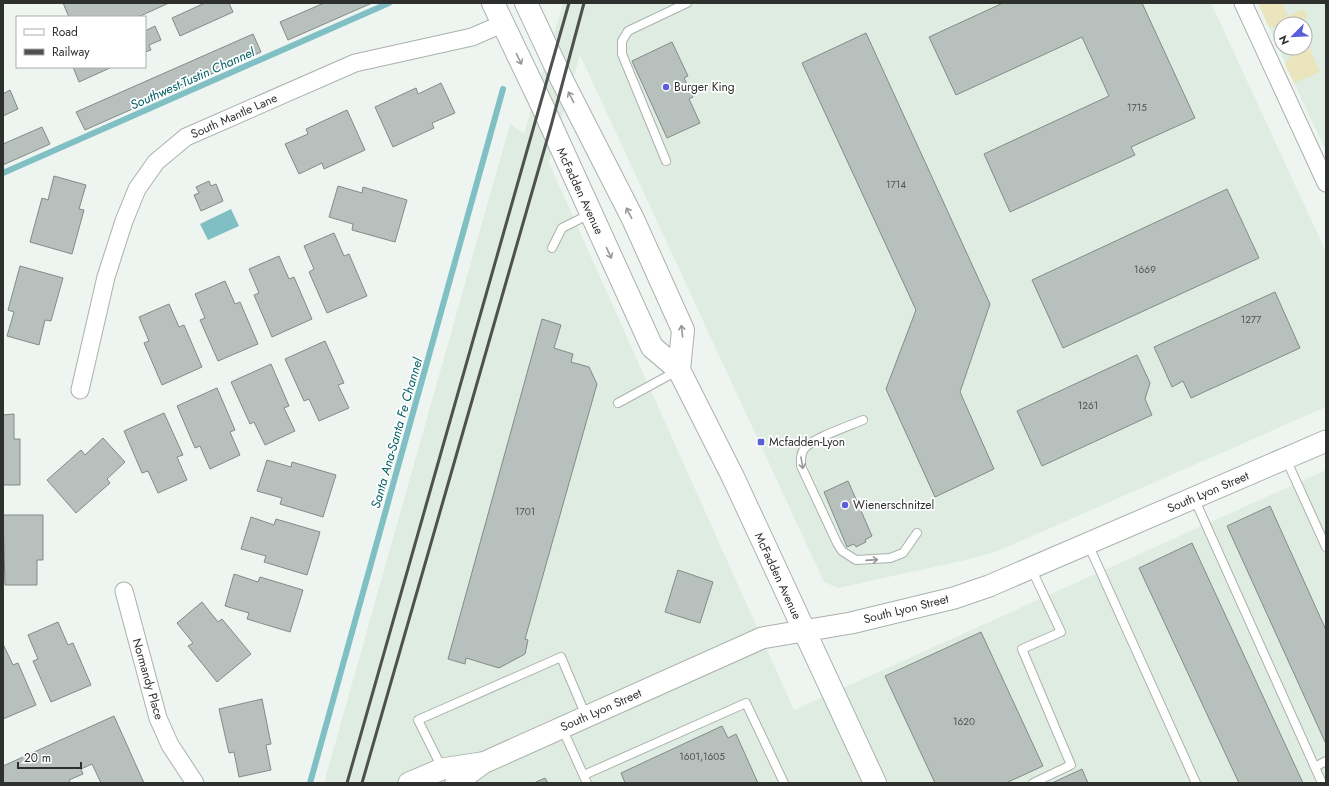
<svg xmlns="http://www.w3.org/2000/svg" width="1329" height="786" font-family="Jost,sans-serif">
<rect width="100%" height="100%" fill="#eef5f0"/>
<g fill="#dfece1" fill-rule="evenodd">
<path d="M563 3H1211L1326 252V407L998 551 970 559 838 588 824 582 580 55 549 163 794 710 1326 470V783H324L510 124 524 134Z"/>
<path d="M1258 3H1326V151L1294 83ZM1281 24H1305V48H1281Z"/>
</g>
<g fill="#eae5bd">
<path d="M1258 3H1282L1288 16 1304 9 1308 17 1293 24H1281V27H1269Z"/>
<path d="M1308 45 1320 72 1294 83 1285 64 1295 50 1305 48Z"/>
</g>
<path fill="#80bfc4" d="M231 209 239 226 208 240 200 224Z"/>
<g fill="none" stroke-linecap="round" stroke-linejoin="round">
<g stroke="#80bfc4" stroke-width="6">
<path d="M3 173 389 3"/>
<path d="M310 783 503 89"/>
</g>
</g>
<g fill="#b7c0bd" stroke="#838b89">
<path d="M63 3H169L138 17H69Z"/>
<path d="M205 3H229L233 12 180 36 172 18Z"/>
<path d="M324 3H372L288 40 280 22Z"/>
<path d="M1003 3H1142L1195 118 1131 147 1135 155 1010 212 984 154 1109 96 1082 37 956 95 929 37Z"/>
<path d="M155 26 161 40 149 45 151 50 145 52V31Z"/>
<path d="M866 33 990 304 960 392 994 469 935 497 886 389 916 310 802 63Z"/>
<path d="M253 34 261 52 85 130 76 112Z"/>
<path d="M672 42 688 76 684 78 693 97 689 99 700 123 667 138 632 61Z"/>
<path d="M73 67H112L79 82Z"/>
<path d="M441 83 455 113 432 123 434 128 393 147 375 107 416 88 418 94Z"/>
<path d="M10 90 18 109 3 116V94Z"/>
<path d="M347 110 365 150 324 169 322 163 299 174 285 144 308 134 306 129Z"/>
<path d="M42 127 50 144 3 165V144Z"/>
<path d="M54 176 86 185 79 209 84 210 72 254 30 242 42 198 48 200Z"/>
<path d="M209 181 211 186 216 184 223 201 201 211 194 195 199 193 196 187Z"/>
<path d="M338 186 362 193 363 187 407 200 395 242 352 230 353 224 329 217Z"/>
<path d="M1227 189 1259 258 1063 348 1032 280Z"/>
<path d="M334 233 344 256 349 254 367 296 327 313 309 272 314 269 304 246Z"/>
<path d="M279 256 289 279 294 277 312 319 272 337 254 295 259 293 249 269Z"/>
<path d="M20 266 63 278 51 321 45 320 39 345 7 336 14 312 8 310Z"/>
<path d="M225 281 235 304 240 302 258 344 218 361 200 320 205 318 195 294Z"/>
<path d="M1275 292 1300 348 1191 398 1183 381 1172 387 1154 347Z"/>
<path d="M169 304 179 327 184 325 202 367 162 385 144 343 149 341 139 317Z"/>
<path d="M542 319 561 325 554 348 573 354 571 362 589 367 597 384 525 639 528 640 525 654 499 668 466 658 465 664 448 659Z"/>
<path d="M325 341 344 383 338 385 349 408 319 421 309 399 304 401 285 359Z"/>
<path d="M1137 355 1150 383 1145 399 1152 415 1042 466 1017 411Z"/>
<path d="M271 364 289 406 284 408 295 431 265 445 254 422 250 424 231 382Z"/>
<path d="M217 388 235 430 230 432 240 455 210 469 200 446 195 448 177 406Z"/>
<path d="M164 413 183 455 177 457 187 480 158 493 148 471 142 473 124 431Z"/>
<path d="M14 414V439H20V485H3V415Z"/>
<path d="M103 438 125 462 107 479 110 483 76 513 47 480 81 450 85 455Z"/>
<path d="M267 460 291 467 292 462 336 475 323 517 280 504 282 498 257 491Z"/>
<path d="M848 481 872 536 865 540 866 542 856 547 854 544 847 547 824 492Z"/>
<path d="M1270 506 1326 630V744L1227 526Z"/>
<path d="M3 515H43V560H37V585H5Z"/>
<path d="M251 517 274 525 276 519 320 532 307 575 264 562 266 556 241 549Z"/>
<path d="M1192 543 1303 783H1239L1139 568Z"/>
<path d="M678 570 713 582 700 623 665 612Z"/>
<path d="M234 574 258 582 260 577 303 590 290 632 247 619 249 613 225 606Z"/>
<path d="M202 602 218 622 222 619 251 654 217 682 188 646 193 643 177 623Z"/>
<path d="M58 622 68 645 73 643 91 685 51 702 33 661 38 659 28 635Z"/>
<path d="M981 632 1043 766 1006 783H935L885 676Z"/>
<path d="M3 644 13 665 18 663 36 705 3 719Z"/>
<path d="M262 699 271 744 266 745 271 770 239 777 234 752 229 753 219 709Z"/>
<path d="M114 716 144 783H101L92 764 81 769 83 774 69 780 71 783H3V766Z"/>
<path d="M722 726 728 738 736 734 758 783H625L621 773Z"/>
<path d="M1082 769 1088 783H1052Z"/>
<path d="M545 778 548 783H534Z"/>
</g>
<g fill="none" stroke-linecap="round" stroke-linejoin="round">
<g stroke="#abb1ac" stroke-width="10">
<g id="service">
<path d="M666 161 622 54V41L628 31 687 3"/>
<path d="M552 248 562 228 590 214"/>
<path d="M618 403 677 371"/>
<path d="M863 420C849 426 813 438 805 448 800 453 801 460 801 466L837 543 842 551 856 560 890 558 903 553 917 533"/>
<path d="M1286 459 1326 547"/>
<path d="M1194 498 1322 783"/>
<path d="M1088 544 1196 783"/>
<path d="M1031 568 1061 632 1022 649 1071 765 1033 783"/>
<path d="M562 728 587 783"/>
<path d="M1315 767 1326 761"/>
<path d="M442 768 418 720 561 657 586 716"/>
<path d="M584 775 746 703 784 783"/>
</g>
</g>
<g stroke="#abb1ac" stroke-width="19">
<g id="minor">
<path d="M1243 3 1326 183"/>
<path d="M80 390 106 277 124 221 137 189 156 162 186 137 355 63 472 37 502 24"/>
<path d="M124 591 158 718 170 745 195 783"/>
</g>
</g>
<g stroke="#abb1ac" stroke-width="23">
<g id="tertiary">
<path d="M409 783 442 769 481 763"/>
<path d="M456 783 483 763 762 638 851 623 954 598 989 586 1326 441"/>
</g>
</g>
<g stroke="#abb1ac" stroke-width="24">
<g id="secondary">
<path d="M493 3 540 101 652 347 679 370 733 477 875 783"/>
<path d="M526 3 562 80 633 219 683 330 679 370"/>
</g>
</g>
<use href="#service" stroke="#fff" stroke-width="8"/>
<use href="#minor" stroke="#fff" stroke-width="17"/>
<use href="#tertiary" stroke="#fff" stroke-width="21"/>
<use href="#secondary" stroke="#fff" stroke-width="22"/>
<g stroke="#4e514f" stroke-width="3">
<path d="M347 783 569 3"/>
<path d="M362 783 551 126 584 3"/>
</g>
</g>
<defs><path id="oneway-shaft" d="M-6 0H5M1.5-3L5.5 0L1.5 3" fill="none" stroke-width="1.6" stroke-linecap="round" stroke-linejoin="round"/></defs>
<g stroke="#969896">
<use href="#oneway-shaft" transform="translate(519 59) rotate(64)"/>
<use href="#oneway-shaft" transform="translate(571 97) rotate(-117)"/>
<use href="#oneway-shaft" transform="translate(629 213) rotate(-117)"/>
<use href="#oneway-shaft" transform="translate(609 253) rotate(65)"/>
<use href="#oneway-shaft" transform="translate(682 331) rotate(-96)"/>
<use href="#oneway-shaft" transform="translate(802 463) rotate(80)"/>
<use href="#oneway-shaft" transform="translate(872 560) rotate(-4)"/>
</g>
<g fill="#5b5fd7" stroke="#fff" stroke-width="1.5">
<circle cx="666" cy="87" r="4"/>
<rect x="757" y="438" width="8" height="8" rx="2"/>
<circle cx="845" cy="505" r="4"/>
</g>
<g text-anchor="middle" stroke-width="3.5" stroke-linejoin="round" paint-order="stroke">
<g font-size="10" fill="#505452">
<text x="1137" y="111">1715</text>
<text x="896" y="188">1714</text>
<text x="1145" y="273">1669</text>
<text x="1251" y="323">1277</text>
<text x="1088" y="409">1261</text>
<text x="525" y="515">1701</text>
<text x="964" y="725">1620</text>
<text x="702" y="760">1601,1605</text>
</g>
<g font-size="12" fill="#2e302e" stroke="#fff" text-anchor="start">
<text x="674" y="91">Burger King</text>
<text x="769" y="446">Mcfadden-Lyon</text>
<text x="853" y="509">Wienerschnitzel</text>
</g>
<g font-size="12" fill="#2e302e" stroke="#fff">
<text transform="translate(234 116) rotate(-24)" y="4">South Mantle Lane</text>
<text transform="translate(580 191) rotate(65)" y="4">McFadden Avenue</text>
<text transform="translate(1208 492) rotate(-23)" y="4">South Lyon Street</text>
<text transform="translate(778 576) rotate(65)" y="4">McFadden Avenue</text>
<text transform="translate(906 609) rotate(-14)" y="4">South Lyon Street</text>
<text transform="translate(148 679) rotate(74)" y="4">Normandy Place</text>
<text transform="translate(601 710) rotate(-24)" y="4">South Lyon Street</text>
</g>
<g font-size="13" font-style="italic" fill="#005f64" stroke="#fff">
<text transform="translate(192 78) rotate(-24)" y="5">Southwest-Tustin Channel</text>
<text transform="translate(396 433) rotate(-74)" y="5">Santa Ana-Santa Fe Channel</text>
</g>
</g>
<rect width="1329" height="786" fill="none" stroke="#2e302e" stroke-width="8"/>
<rect x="16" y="16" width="130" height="52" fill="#ffffff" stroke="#abacab"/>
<rect x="24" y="29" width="20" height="6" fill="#ffffff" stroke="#abacab"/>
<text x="52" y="36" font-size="12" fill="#2e302e">Road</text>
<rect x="24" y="49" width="20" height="6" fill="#4e514f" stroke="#abacab"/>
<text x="52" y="56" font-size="12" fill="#2e302e">Railway</text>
<g transform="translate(1293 36) rotate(246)"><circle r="19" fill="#ffffff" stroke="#abacab"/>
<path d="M0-3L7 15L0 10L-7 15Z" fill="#5b5fd7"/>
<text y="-6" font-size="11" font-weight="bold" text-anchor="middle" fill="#2e302e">N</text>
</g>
<path d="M18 762v6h63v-6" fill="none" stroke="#2e302e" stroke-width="2"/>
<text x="24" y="762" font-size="12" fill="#2e302e" stroke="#ffffff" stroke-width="3" paint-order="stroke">20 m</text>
</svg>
